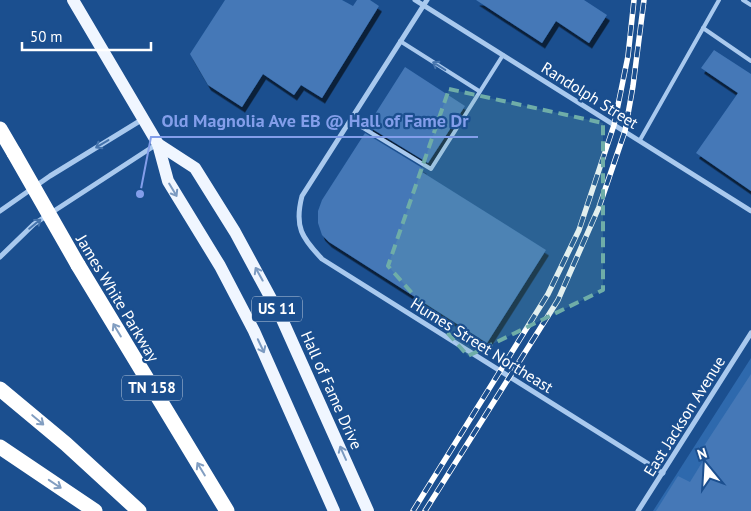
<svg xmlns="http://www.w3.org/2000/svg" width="751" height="511" font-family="'PT Sans',sans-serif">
<defs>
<filter id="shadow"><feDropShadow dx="3" dy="5.5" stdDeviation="0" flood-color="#0009"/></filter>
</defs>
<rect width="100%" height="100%" fill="#1b4f8f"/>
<path fill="#2e69ad" d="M751 358V511H653Z"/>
<g fill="#4478b7" filter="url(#shadow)">
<path d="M225 0H342L353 6 357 0H370L379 6 322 98 301 85 294 95 263 74 242 107 208 85 190 54Z"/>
<path d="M476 0H584L607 15 589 43 556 21 542 43Z"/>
<path d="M714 50 751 74V191L696 153 738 93 701 68Z"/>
<path d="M405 67 465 106 428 163 369 127 371 123 370 122Z"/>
<path d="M365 133 424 169 422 172 546 250 487 343 329 242 322 235 318 223V211L322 200Z"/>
<path d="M751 374V511H656L678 476 690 482 706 456 700 452Z"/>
</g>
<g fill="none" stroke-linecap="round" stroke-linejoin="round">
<g stroke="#a9c9ee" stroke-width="4">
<path d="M743 0 751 5"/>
<path d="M703 28 751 61"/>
<path d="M400 41 479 91"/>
<path d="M350 120 431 169 503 55"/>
<path d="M640 140 719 0"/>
</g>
<g stroke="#a9c9ee" stroke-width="5">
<path d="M415 0 751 211"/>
<path d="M427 0 302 196C294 227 302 238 322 259L663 473"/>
<path d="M0 211 50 176 143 119"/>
<path d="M0 257 34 224 157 144"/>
<path d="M638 511 751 333"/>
</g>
<g stroke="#f0f6ff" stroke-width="12">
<path d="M73 0 158 144 168 181 220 266 254 331 334 511"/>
<path d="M158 144 195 168 235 232 281 317 368 511"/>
</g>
<g stroke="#fff" stroke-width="15">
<path d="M0 129 14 153"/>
<path d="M78 265 227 511"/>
<path d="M0 389 66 444 139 511"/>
<path d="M0 447 95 511"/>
</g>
<g stroke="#fff" stroke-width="5.5">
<g id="rail">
<path d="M413 511 548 294 579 230 614 125 628 56 634 0"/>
<path d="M425 511 558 300 599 207 625 131 633 86 644 0"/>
</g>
</g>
<use href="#rail" stroke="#1b4f8f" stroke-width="4" stroke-dasharray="11" stroke-linecap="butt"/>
<path stroke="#fff" stroke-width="15" d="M14 153 78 265"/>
</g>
<defs><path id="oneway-shaft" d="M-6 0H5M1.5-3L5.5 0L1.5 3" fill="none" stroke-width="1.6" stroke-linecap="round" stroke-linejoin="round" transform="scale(1.25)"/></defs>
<g stroke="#4674ac">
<use href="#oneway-shaft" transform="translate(439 66) rotate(-148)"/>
<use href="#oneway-shaft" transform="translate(102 144) rotate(149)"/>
<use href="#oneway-shaft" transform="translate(35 224) rotate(-39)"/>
</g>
<g stroke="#7b9ac1">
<use href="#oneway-shaft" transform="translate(173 190) rotate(59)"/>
<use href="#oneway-shaft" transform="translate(259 274) rotate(-119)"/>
<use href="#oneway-shaft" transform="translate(261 346) rotate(65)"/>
<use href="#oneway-shaft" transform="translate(343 453) rotate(-114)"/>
</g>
<g stroke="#829ec1">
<use href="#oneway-shaft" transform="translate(117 330) rotate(-121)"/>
<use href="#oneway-shaft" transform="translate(38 420) rotate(40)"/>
<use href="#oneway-shaft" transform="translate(201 469) rotate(-121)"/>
<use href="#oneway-shaft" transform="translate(55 484) rotate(34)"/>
</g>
<path fill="#6fada8" fill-opacity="0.2" stroke="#6fada8" stroke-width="4" stroke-dasharray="10 6" stroke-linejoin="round" d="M449 89 603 123V290L468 356 388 266Z"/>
<g text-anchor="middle" stroke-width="4.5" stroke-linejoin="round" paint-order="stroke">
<g fill="#1b4f8f" stroke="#bbcadd" stroke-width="1">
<rect x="252" y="296.5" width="50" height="25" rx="4"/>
<rect x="122" y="375.5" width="60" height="25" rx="4"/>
</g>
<g font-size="15" font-weight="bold" fill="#fff">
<text x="277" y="314">US 11</text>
<text x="152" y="393">TN 158</text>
</g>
<g font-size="16" fill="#fff" stroke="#1b4f8f">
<text transform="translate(590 95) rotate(32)" y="6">Randolph Street</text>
<text transform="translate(118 298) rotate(59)" y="6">James White Parkway</text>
<text transform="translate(482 345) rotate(32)" y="6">Humes Street Northeast</text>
<text transform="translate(332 390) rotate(66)" y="6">Hall of Fame Drive</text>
<text transform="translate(684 416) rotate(-58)" y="6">East Jackson Avenue</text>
</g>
</g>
<path fill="none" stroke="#839eea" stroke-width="2" d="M140 194L151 137H478"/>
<circle fill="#839eea" stroke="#1b4f8f" stroke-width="2" cx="140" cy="194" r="5"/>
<g font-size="18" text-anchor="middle" font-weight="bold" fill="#839eea" stroke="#1b4f8f" stroke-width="4.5" stroke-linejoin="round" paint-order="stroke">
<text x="315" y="127">Old Magnolia Ave EB @ Hall of Fame Dr</text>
</g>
<g transform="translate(706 466) rotate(342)" stroke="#1b4f8f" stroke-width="4" paint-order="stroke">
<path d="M0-4L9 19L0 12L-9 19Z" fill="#ffffff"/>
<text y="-8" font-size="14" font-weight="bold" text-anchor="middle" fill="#ffffff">N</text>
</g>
<path d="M22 42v8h129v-8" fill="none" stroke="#ffffff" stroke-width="2.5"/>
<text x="30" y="42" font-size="15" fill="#ffffff" stroke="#1b4f8f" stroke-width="4" paint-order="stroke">50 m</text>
</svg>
